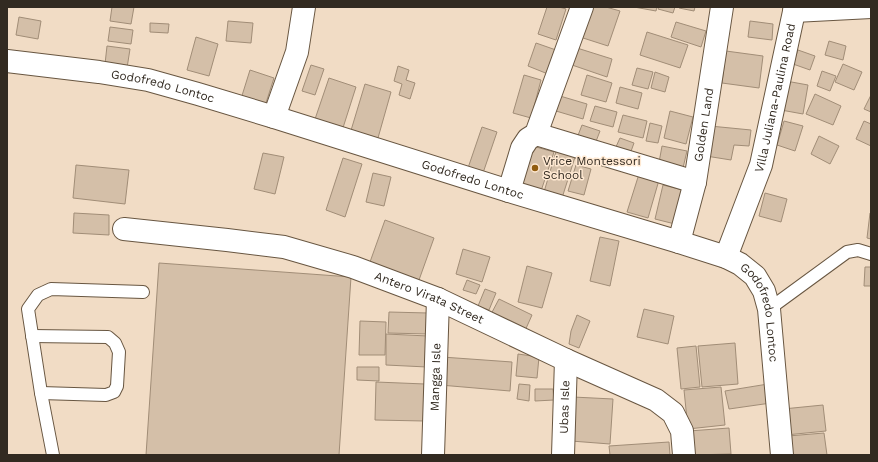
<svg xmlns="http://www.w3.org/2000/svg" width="878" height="462" font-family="'Work Sans',sans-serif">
<rect width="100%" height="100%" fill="#f1dcc5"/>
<g fill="#d4bfa8" stroke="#a18d77">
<path d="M112 7H134L131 24 110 21Z"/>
<path d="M547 7H559L566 9 556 40 538 34Z"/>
<path d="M590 7H606L620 11 608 46 580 37Z"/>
<path d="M634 7H657L656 11Z"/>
<path d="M659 7H675L673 13 658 9Z"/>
<path d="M679 7H695L694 11 679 8Z"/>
<path d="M19 17 41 21 38 39 16 35Z"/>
<path d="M228 21 253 23 251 43 226 41Z"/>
<path d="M750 21 773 24 772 40 748 37Z"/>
<path d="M676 22 706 31 701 47 671 37Z"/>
<path d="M150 23 169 24 168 33 150 32Z"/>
<path d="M110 27 133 30 131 44 108 41Z"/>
<path d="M647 32 688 45 680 68 640 55Z"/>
<path d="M196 37 218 44 209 76 187 70Z"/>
<path d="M829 41 846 46 843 60 825 55Z"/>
<path d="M536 43 556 50 548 74 528 66Z"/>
<path d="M107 46 130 49 127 68 105 64Z"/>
<path d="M577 48 612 59 607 77 572 65Z"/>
<path d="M798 50 815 56 810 70 793 64Z"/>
<path d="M726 51 763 56 759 88 722 83Z"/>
<path d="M843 64 862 72 854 90 835 82Z"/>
<path d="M311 65 324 69 315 95 302 91Z"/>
<path d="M398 66 409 70 406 80 415 83 410 99 399 95 402 84 394 81Z"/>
<path d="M637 68 653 72 648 89 632 85Z"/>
<path d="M250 70 274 78 264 109 240 102Z"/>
<path d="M822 71 836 76 830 91 817 86Z"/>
<path d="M655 72 669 77 665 92 651 88Z"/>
<path d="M524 75 541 80 531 118 513 113Z"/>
<path d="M587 75 612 83 606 102 581 95Z"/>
<path d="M329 78 356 87 341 134 313 125Z"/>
<path d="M786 81 808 85 803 114 781 110Z"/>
<path d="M365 84 391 92 376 145 349 137Z"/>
<path d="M620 87 642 93 638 109 616 103Z"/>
<path d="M815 94 841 106 833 125 806 114Z"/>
<path d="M871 95V112L864 109Z"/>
<path d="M560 96 587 104 583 119 556 111Z"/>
<path d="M595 106 617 112 613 127 590 121Z"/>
<path d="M670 111 693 117 686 144 664 138Z"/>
<path d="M623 115 647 121 643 138 618 132Z"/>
<path d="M784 121 803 126 795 151 777 145Z"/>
<path d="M864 121 871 124V146L856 139Z"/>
<path d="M650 123 662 126 658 143 646 141Z"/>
<path d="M582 125 600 131 595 144 577 138Z"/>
<path d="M710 126 751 130 749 146 734 145 731 160 706 156Z"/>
<path d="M482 127 497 132 483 173 468 168Z"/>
<path d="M819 136 839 146 830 164 811 154Z"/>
<path d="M620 138 634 143 630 154 615 149Z"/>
<path d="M529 145 554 152 541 191 517 183Z"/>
<path d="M662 146 687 151 682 172 658 168Z"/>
<path d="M557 148 576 154 562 198 544 192Z"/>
<path d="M263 153 284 157 275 194 254 189Z"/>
<path d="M343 158 362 164 345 217 326 210Z"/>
<path d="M76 165 129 170 125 204 73 198Z"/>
<path d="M576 165 591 169 584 195 568 191Z"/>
<path d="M373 173 391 177 384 206 366 202Z"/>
<path d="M639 174 659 180 648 218 627 212Z"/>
<path d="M663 185 683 190 675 224 655 219Z"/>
<path d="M765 193 787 199 781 222 759 216Z"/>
<path d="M74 213 109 215V235L73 233Z"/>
<path d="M870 213 871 214V239L867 238Z"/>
<path d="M385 220 434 238 419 280 370 262Z"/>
<path d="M600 237 619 241 610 286 590 281Z"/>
<path d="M463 249 490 257 482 282 456 274Z"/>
<path d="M159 263 351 277 339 455H146Z"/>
<path d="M527 266 552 273 542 308 518 302Z"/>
<path d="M865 267H871V286H864Z"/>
<path d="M467 280 480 285 476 294 463 290Z"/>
<path d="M485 289 496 293 489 310 478 306Z"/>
<path d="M499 299 532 315 524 333 490 316Z"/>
<path d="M644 309 674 316 668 344 637 337Z"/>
<path d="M389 312 428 313V334L388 333Z"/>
<path d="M577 315 590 321 579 348 569 344 571 331Z"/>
<path d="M360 321 386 322 385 355H359Z"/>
<path d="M386 334 428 336 427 367 386 365Z"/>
<path d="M735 343 738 384 702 387 698 346Z"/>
<path d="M696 346 700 387 681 389 677 348Z"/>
<path d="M518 354 539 357 537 378 516 376Z"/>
<path d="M442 357 512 362 510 391 440 385Z"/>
<path d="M357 367H379V381L357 380Z"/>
<path d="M376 382 425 384 424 421 375 420Z"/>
<path d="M519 384 530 385 529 401 517 399Z"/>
<path d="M768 384 771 403 729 409 725 391Z"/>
<path d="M721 387 725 425 688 429 684 390Z"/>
<path d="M535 389H553L554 400 535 401Z"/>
<path d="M573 397 613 399 610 444 571 441Z"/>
<path d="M823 405 826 431 786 435 783 409Z"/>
<path d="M729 428 731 454 691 455 689 431Z"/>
<path d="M824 433 827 455H790L788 436Z"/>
<path d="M669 442 670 455H610L609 446Z"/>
</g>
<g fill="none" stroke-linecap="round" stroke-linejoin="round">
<g stroke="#685641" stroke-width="14">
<g id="lane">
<path d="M769 309 847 252 858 250 871 254"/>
<path d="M32 336 108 337 115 343 119 352 117 386 114 392 106 395 41 393"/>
<path d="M53 455 41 393 28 309 38 295 51 289 143 292"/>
</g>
</g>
<g stroke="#685641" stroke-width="24">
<g id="street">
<path d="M794 11 871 7"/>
<path id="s1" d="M7 61 99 72 148 80 198 94 274 117 509 191 679 242 726 257 740 264 755 276 764 291 769 309 782 455"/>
<path d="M274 117 297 52 304 7"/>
<path d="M536 134 695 182"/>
<path d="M509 191 522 148 528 139 536 134 582 7"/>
<path id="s2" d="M124 229 227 240 284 247 353 267 438 299 566 360 656 400 673 413 682 431 684 455"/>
<path id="s3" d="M679 242 695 182 722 7"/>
<path id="s4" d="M726 257 761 165 795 7"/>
<path id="s5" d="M433 455 438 299"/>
<path id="s6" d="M563 455 566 360"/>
</g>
</g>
<use href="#lane" stroke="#fff" stroke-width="12"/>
<use href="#street" stroke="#fff" stroke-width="22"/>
</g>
<circle fill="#915c0f" stroke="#ffe9d2" stroke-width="1.5" cx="535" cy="168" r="4"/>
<g text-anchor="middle" stroke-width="3" stroke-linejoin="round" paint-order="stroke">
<g font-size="12" fill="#322a21" stroke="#ffe9d2">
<text dy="4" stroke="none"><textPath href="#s1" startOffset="158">Godofredo Lontoc</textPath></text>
<text dy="4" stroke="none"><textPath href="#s4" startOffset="167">Villa Juliana-Paulina Road</textPath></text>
<text dy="4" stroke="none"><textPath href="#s3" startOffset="120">Golden Land</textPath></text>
<text dy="4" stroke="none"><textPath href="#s1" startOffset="482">Godofredo Lontoc</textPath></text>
<text dy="4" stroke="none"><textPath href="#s2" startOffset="315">Antero Virata Street</textPath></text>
<text dy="4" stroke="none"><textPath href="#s1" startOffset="818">Godofredo Lontoc</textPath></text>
<text dy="4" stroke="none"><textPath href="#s5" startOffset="78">Mangga Isle</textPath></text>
<text dy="4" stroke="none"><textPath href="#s6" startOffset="48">Ubas Isle</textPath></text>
</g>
<g font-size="12" fill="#322a21" stroke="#ffe9d2" text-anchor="start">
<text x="543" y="165">Vrice Montessori<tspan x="543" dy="14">School</tspan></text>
</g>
</g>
<rect width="878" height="462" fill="none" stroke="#322a21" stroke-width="16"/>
</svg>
